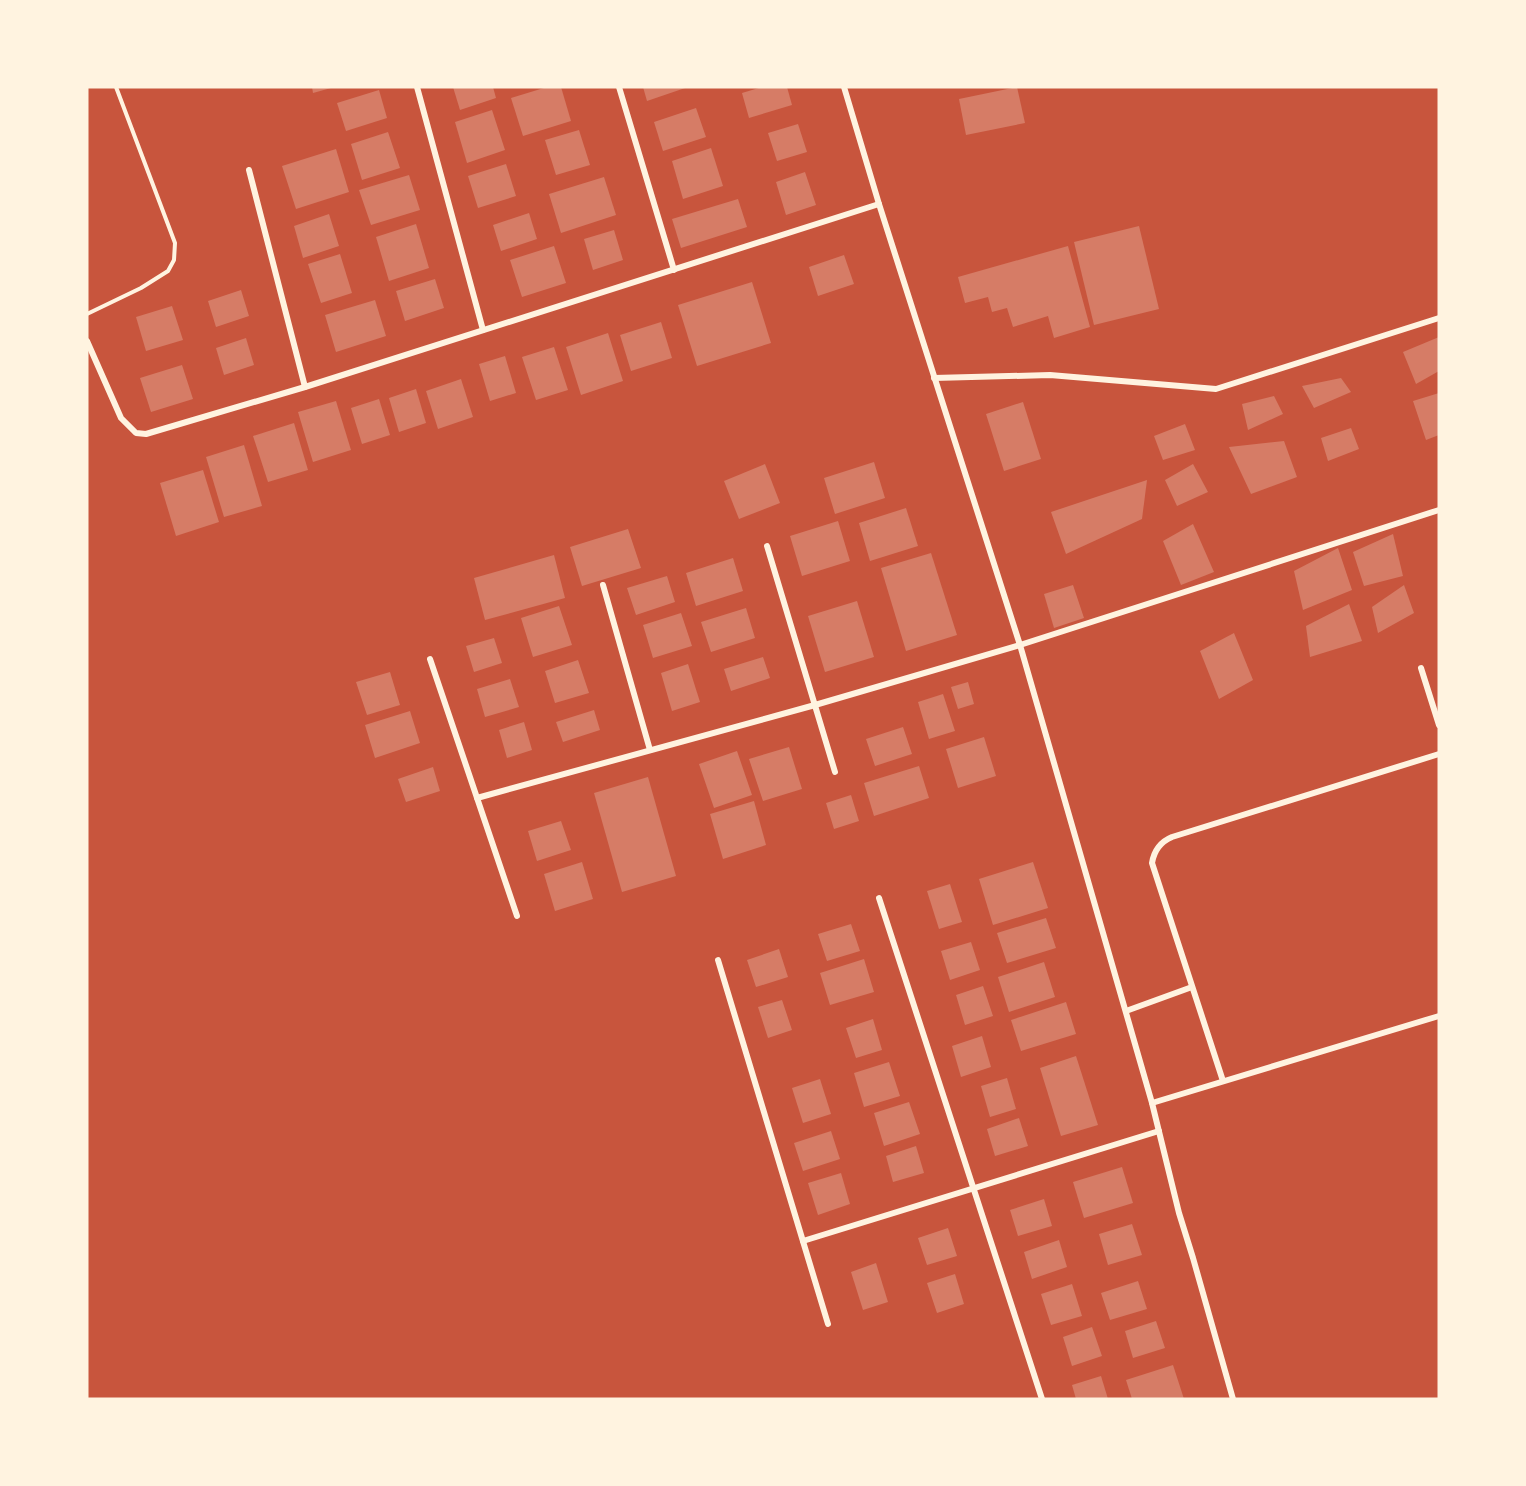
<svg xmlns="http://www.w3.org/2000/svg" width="1526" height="1486" font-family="Signika,sans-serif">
<rect width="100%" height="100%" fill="#c8553d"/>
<g fill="#d67c66">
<path d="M312 87H331V88L313 93Z"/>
<path d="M453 87H493L496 98 460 110Z"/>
<path d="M547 87H561L571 121 523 136 511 98Z"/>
<path d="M643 87H688L647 101Z"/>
<path d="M762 87H787L792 105 749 118 742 93Z"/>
<path d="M1017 87 1025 123 966 135 959 99Z"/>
<path d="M379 90 387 118 346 131 337 103Z"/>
<path d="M696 108 706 137 663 151 654 122Z"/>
<path d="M492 110 505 150 467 163 455 122Z"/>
<path d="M798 124 807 152 777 161 768 133Z"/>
<path d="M579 130 590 165 556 175 545 140Z"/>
<path d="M388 132 400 168 362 180 351 144Z"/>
<path d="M711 148 723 186 683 199 672 161Z"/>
<path d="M336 149 349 192 296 209 282 166Z"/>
<path d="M506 164 516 196 478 208 468 176Z"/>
<path d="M805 172 816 205 786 215 776 182Z"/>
<path d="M409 175 420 210 371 225 359 190Z"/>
<path d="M604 177 616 215 561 233 549 194Z"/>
<path d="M738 199 747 227 681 248 672 219Z"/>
<path d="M529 213 537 239 501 251 493 225Z"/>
<path d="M329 214 339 246 303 258 294 226Z"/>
<path d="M416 224 429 268 389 281 376 237Z"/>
<path d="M1139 226 1159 309 1094 325 1074 242Z"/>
<path d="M614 230 623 260 593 270 584 239Z"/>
<path d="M554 246 566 283 522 297 510 260Z"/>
<path d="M1068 246 1090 327 1054 338 1048 316 1013 327 1007 308 992 312 988 297 965 303 958 277Z"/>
<path d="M340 254 352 293 321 303 308 264Z"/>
<path d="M844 255 854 284 818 296 809 267Z"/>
<path d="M435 279 444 308 405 321 396 291Z"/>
<path d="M752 282 771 343 697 366 678 305Z"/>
<path d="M241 290 249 316 216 327 208 301Z"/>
<path d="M375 300 386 336 336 352 325 315Z"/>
<path d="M172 306 183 340 146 351 136 317Z"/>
<path d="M661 322 672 358 631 371 620 335Z"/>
<path d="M608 333 623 381 581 395 566 347Z"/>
<path d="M1439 337V371L1416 384 1403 352Z"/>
<path d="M246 338 254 365 224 375 216 348Z"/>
<path d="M554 347 568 390 536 400 522 357Z"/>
<path d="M505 356 516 393 490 401 479 364Z"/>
<path d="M182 365 193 399 151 412 140 378Z"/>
<path d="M1341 378 1351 392 1314 408 1302 386Z"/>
<path d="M461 379 473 417 438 429 426 391Z"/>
<path d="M416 389 426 423 399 432 389 398Z"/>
<path d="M1439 393V435L1426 440 1413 401Z"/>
<path d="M1274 396 1283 414 1248 430 1242 404Z"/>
<path d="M379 399 390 435 362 444 351 408Z"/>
<path d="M336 401 351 450 313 462 298 412Z"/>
<path d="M1023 402 1041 459 1004 471 986 414Z"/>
<path d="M294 423 308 470 268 482 253 436Z"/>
<path d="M1185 424 1195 450 1163 460 1154 436Z"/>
<path d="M1351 428 1359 449 1328 461 1321 438Z"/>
<path d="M1284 441 1297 477 1251 494 1229 447Z"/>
<path d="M244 445 262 506 224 517 206 457Z"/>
<path d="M874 462 885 498 835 514 824 478Z"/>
<path d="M765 464 780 503 739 519 724 481Z"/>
<path d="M1193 464 1208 492 1177 506 1165 480Z"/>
<path d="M203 470 219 522 176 536 160 483Z"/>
<path d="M1147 480 1142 519 1066 554 1051 512Z"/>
<path d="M906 508 918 546 870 561 859 523Z"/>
<path d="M838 521 850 561 802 576 790 536Z"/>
<path d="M1193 524 1214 572 1181 585 1163 541Z"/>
<path d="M628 529 641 568 582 586 570 547Z"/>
<path d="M1393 534 1403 576 1364 586 1353 552Z"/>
<path d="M1338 548 1352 590 1303 610 1294 571Z"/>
<path d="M931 553 957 635 906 651 881 568Z"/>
<path d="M554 555 565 598 485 620 474 578Z"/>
<path d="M733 558 743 591 696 606 686 573Z"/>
<path d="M667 576 675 602 636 615 627 588Z"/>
<path d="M1073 585 1084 618 1054 628 1044 594Z"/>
<path d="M1404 585 1414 613 1378 633 1372 607Z"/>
<path d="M857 601 874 657 825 672 808 616Z"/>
<path d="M1349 604 1362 641 1310 657 1306 626Z"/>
<path d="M559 606 572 645 533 657 521 618Z"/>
<path d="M746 608 755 638 711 652 701 622Z"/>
<path d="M681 613 692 646 653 658 643 625Z"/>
<path d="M1234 633 1253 680 1219 699 1200 651Z"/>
<path d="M494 638 502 663 474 672 466 646Z"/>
<path d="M763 657 770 678 731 691 724 669Z"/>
<path d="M578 660 589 693 555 703 545 671Z"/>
<path d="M688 664 700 702 672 711 661 673Z"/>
<path d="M390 672 400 705 367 715 356 682Z"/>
<path d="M510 679 519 707 485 717 477 689Z"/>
<path d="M968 682 974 704 958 709 951 687Z"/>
<path d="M943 694 955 731 929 739 918 702Z"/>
<path d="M594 710 600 730 563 742 556 722Z"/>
<path d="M410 711 420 743 375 758 365 725Z"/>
<path d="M524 722 532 750 507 758 499 730Z"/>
<path d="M903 727 912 754 875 766 866 739Z"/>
<path d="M984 737 996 776 958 788 946 749Z"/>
<path d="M789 747 802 789 763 801 749 759Z"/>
<path d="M737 751 752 795 714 808 699 764Z"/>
<path d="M919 766 929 798 874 816 864 783Z"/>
<path d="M433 767 440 791 406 802 398 779Z"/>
<path d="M648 777 676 876 622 892 594 793Z"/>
<path d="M851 795 859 821 834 829 826 803Z"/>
<path d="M754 801 766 845 723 859 710 814Z"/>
<path d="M561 821 571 850 537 861 528 831Z"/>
<path d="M582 862 593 899 555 911 544 874Z"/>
<path d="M1033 862 1048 908 993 925 979 879Z"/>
<path d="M950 884 962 922 939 929 927 891Z"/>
<path d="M1046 918 1056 948 1007 963 997 933Z"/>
<path d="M851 924 860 951 827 961 818 934Z"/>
<path d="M971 942 980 970 950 980 941 951Z"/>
<path d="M779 949 788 977 756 987 747 960Z"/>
<path d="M864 959 874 992 830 1005 820 973Z"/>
<path d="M1044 962 1055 997 1009 1012 998 977Z"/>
<path d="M983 986 993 1016 965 1025 956 995Z"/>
<path d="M782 1000 792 1030 768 1038 758 1007Z"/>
<path d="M1066 1002 1076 1034 1021 1051 1011 1020Z"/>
<path d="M873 1019 882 1050 856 1058 846 1028Z"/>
<path d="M982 1036 991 1067 961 1077 952 1046Z"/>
<path d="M1076 1056 1098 1125 1061 1136 1040 1068Z"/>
<path d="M889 1062 900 1096 864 1107 854 1073Z"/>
<path d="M1007 1078 1016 1109 990 1117 981 1086Z"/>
<path d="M820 1079 831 1114 803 1123 792 1088Z"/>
<path d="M909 1102 920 1134 884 1146 874 1113Z"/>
<path d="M1019 1118 1028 1146 995 1156 987 1129Z"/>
<path d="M831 1131 840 1159 803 1171 794 1143Z"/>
<path d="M916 1146 924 1173 893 1182 886 1156Z"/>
<path d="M1122 1167 1133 1203 1084 1218 1073 1182Z"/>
<path d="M841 1173 850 1204 818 1215 808 1183Z"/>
<path d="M1044 1199 1052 1226 1018 1236 1010 1210Z"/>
<path d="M1132 1224 1142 1255 1108 1265 1099 1234Z"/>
<path d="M948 1228 957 1256 927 1265 918 1238Z"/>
<path d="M1059 1240 1067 1267 1032 1279 1024 1252Z"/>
<path d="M876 1263 888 1302 863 1310 851 1272Z"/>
<path d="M955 1274 964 1304 937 1313 927 1283Z"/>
<path d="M1138 1281 1147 1309 1110 1320 1101 1293Z"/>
<path d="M1072 1284 1082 1316 1051 1325 1041 1294Z"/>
<path d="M1156 1321 1165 1348 1133 1358 1125 1331Z"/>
<path d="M1092 1327 1102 1356 1072 1366 1063 1337Z"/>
<path d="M1173 1365 1184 1399H1132L1126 1380Z"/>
<path d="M1101 1376 1108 1399H1076L1072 1385Z"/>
</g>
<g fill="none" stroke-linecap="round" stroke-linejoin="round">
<path stroke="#fff3e0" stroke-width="4" d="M87 314 141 288 168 271 174 260 175 243 116 87"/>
<g stroke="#fff3e0" stroke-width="6">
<path d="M417 87 483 330"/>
<path d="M619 87 674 270"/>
<path d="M844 87 879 204 1020 645 1152 1103 1179 1213 1193 1258 1233 1399"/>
<path d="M249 170 305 387"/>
<path d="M87 341 121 418 136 433 146 434 305 387 879 204"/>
<path d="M934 378 1050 375 1216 389 1439 318"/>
<path d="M767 546 835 772"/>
<path d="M603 585 650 750"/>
<path d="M430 659 517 916"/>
<path d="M1421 668 1439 725"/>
<path d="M477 798 815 705 1020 645 1439 510"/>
<path d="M879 898 1042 1399"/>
<path d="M718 960 828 1324"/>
<path d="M1126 1011 1192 987"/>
<path d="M1223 1081 1152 863C1154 851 1160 842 1172 837L1439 754"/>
<path d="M1152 1103 1439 1016"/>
<path d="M803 1241 1159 1131"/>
</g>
</g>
<rect width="1526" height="1486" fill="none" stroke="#fff3e0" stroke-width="177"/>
</svg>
